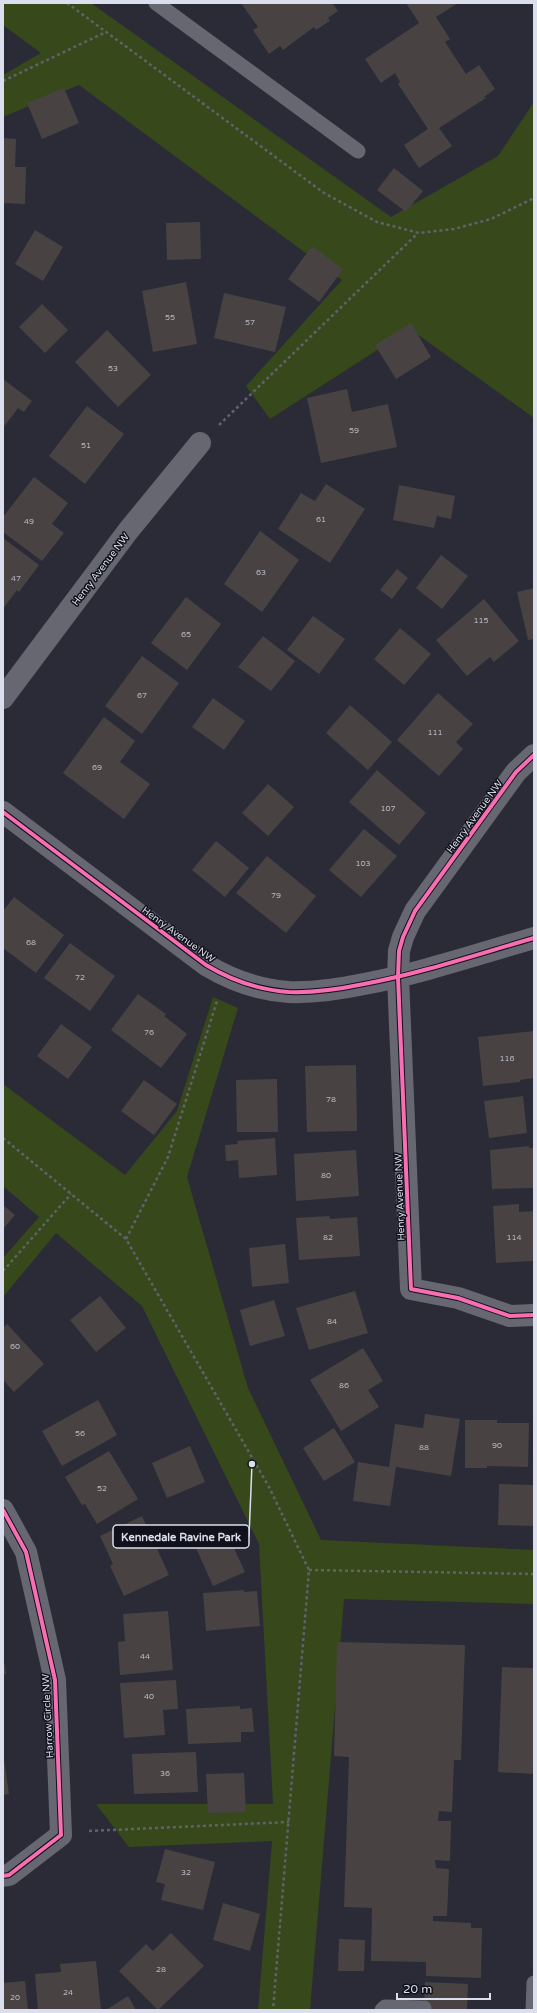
<svg xmlns="http://www.w3.org/2000/svg" width="537" height="2013" font-family="'Varela Round',sans-serif">
<rect width="100%" height="100%" fill="#2a2b37"/>
<g fill="#37481a">
<path d="M3 3H91L391 217 498 156 534 102V418L410 329 270 419 246 386 342 280 79 85 3 117V75L41 53 3 25Z"/>
<path d="M213 997 238 1008 187 1177 248 1388 321 1540 534 1550V1604L344 1599 310 2010H258L272 1841 129 1847 96 1804H273L259 1544 142 1306 56 1233 3 1297V1258L39 1217 3 1186V1084L125 1175 177 1111Z"/>
</g>
<g fill="#484342">
<path d="M241 3H332L338 11 328 18 330 21 316 30 314 27 283 50 280 46 269 54 253 30 258 27Z"/>
<path d="M406 3H458L436 17 450 39 445 42 466 74 479 65 495 89 484 97 486 98 439 128 452 146 419 168 404 145 428 129 398 84 400 82 395 73 381 83 365 59 419 23Z"/>
<path d="M64 88 79 123 42 139 27 103Z"/>
<path d="M3 138 16 139 15 167H26L25 204 3 203Z"/>
<path d="M394 168 423 191 406 212 377 190Z"/>
<path d="M200 222 201 259 167 260 166 223Z"/>
<path d="M35 230 63 247 43 281 15 264Z"/>
<path d="M312 246 343 269 319 302 288 279Z"/>
<path d="M186 282 197 344 153 352 142 291Z"/>
<path d="M224 293 286 307 275 352 214 338Z"/>
<path d="M42 304 68 330 45 353 19 327Z"/>
<path d="M411 323 431 357 396 379 375 345Z"/>
<path d="M107 330 151 375 118 407 75 362Z"/>
<path d="M3 379 32 401 24 412 18 408 3 428Z"/>
<path d="M347 389 352 412 388 404 397 447 321 463 307 398Z"/>
<path d="M87 406 124 434 85 484 49 456Z"/>
<path d="M34 477 68 503 52 524 64 533 42 561 3 532V517Z"/>
<path d="M326 484 365 509 330 563 278 529 301 493 315 501Z"/>
<path d="M399 485 455 496 451 519 437 516 434 528 393 520Z"/>
<path d="M260 531 299 560 262 612 224 584Z"/>
<path d="M3 538 39 565 19 592 17 590 3 609Z"/>
<path d="M441 555 468 576 442 609 416 588Z"/>
<path d="M397 569 408 578 392 599 380 590Z"/>
<path d="M534 588V639L528 640 517 592Z"/>
<path d="M186 597 221 624 187 670 151 643Z"/>
<path d="M484 599 519 641 494 662 490 657 467 676 436 640Z"/>
<path d="M313 616 345 639 319 674 287 650Z"/>
<path d="M400 628 431 654 404 685 374 659Z"/>
<path d="M263 636 295 661 271 691 238 667Z"/>
<path d="M142 656 179 683 142 734 105 706Z"/>
<path d="M438 693 473 724 456 742 463 749 439 776 397 740Z"/>
<path d="M213 698 245 721 224 750 192 727Z"/>
<path d="M350 705 392 742 368 770 326 733Z"/>
<path d="M104 717 135 741 120 762 150 784 124 819 63 773Z"/>
<path d="M377 770 426 813 399 845 349 802Z"/>
<path d="M268 784 294 807 268 836 242 813Z"/>
<path d="M364 829 397 856 361 897 329 870Z"/>
<path d="M216 841 249 868 225 897 192 870Z"/>
<path d="M267 856 316 896 286 933 236 893Z"/>
<path d="M14 897 64 935 36 973 3 948V911Z"/>
<path d="M70 943 115 976 90 1011 44 978Z"/>
<path d="M138 994 166 1014 164 1016 187 1034 161 1068 111 1030Z"/>
<path d="M61 1024 92 1047 68 1079 37 1056Z"/>
<path d="M534 1031V1078L520 1080V1082L483 1086 478 1037Z"/>
<path d="M356 1065 357 1131 307 1132 305 1066Z"/>
<path d="M277 1079 278 1132H237L236 1080Z"/>
<path d="M144 1080 177 1104 154 1135 121 1111Z"/>
<path d="M523 1096 527 1133 489 1138 484 1101Z"/>
<path d="M275 1138 277 1175 239 1178 238 1160 226 1161 225 1145 238 1144 237 1141Z"/>
<path d="M529 1146V1148H534V1188L492 1189 490 1150Z"/>
<path d="M356 1150 359 1196 296 1201 294 1154Z"/>
<path d="M519 1204V1212L534 1211V1261L496 1263 493 1206Z"/>
<path d="M3 1205 15 1215 3 1229Z"/>
<path d="M329 1216 330 1219 357 1217 360 1256 299 1260 296 1218Z"/>
<path d="M285 1244 289 1283 252 1287 249 1248Z"/>
<path d="M355 1291 368 1333 309 1350 296 1308Z"/>
<path d="M100 1296 126 1328 96 1352 70 1320Z"/>
<path d="M274 1300 285 1336 250 1346 240 1310Z"/>
<path d="M7 1324 44 1364 14 1392 3 1380V1328Z"/>
<path d="M363 1348 383 1381 368 1390 379 1407 341 1431 310 1380Z"/>
<path d="M98 1400 117 1435 62 1466 42 1431Z"/>
<path d="M425 1414 460 1419 451 1476 396 1467 390 1506 353 1501 358 1462 389 1467 395 1424 423 1428Z"/>
<path d="M465 1420H497V1423H529L528 1467 487 1466V1468H465Z"/>
<path d="M334 1428 355 1462 324 1481 303 1448Z"/>
<path d="M190 1446 205 1482 167 1498 152 1463Z"/>
<path d="M109 1451 138 1499 97 1524 85 1504 82 1505 65 1477Z"/>
<path d="M499 1484 534 1485V1526L498 1525Z"/>
<path d="M142 1516 169 1575 124 1596 110 1566 113 1564 100 1536Z"/>
<path d="M227 1533 245 1572 213 1586 196 1548Z"/>
<path d="M244 1590V1592L257 1591 260 1626 206 1631 203 1593Z"/>
<path d="M168 1611 173 1670 120 1675 118 1642 125 1641 123 1614Z"/>
<path d="M337 1642 465 1645 461 1760H454L452 1812 439 1811 438 1821H451L450 1861 435 1860 436 1868 449 1869 447 1916H433V1921L471 1923V1928H482L481 1978 426 1976V1962L371 1961 372 1908 344 1907 349 1757 334 1756Z"/>
<path d="M3 1656 6 1674H3Z"/>
<path d="M502 1667 534 1668V1774L498 1772Z"/>
<path d="M176 1680 178 1709 163 1710 165 1735 124 1738 120 1683Z"/>
<path d="M240 1706V1709L252 1708 254 1732H241V1742L188 1744 186 1709Z"/>
<path d="M196 1752 198 1792 134 1794 132 1754Z"/>
<path d="M3 1753 9 1794 3 1795Z"/>
<path d="M244 1773 246 1812 208 1813 206 1774Z"/>
<path d="M165 1849 215 1862 203 1910 161 1900 165 1884 156 1882Z"/>
<path d="M223 1903 260 1914 250 1951 213 1940Z"/>
<path d="M171 1933 204 1966 158 2010 119 1971 146 1944 153 1951Z"/>
<path d="M339 1939 365 1940 364 1971H338Z"/>
<path d="M96 1961 101 2010H38L35 1974 61 1972 60 1964Z"/>
<path d="M25 1981 28 2010H3V1983Z"/>
<path d="M425 1982 468 1984 467 2010H424Z"/>
<path d="M128 1996 136 2010H106Z"/>
</g>
<g fill="none" stroke-linecap="round" stroke-linejoin="round">
<g stroke="#61626c" stroke-width="2.5" stroke-dasharray="3 3" stroke-linecap="butt">
<path d="M67 3 324 193 377 222 419 233 454 229 491 219 534 198"/>
<path d="M3 81 106 32"/>
<path d="M219 425 418 233"/>
<path d="M3 1138 126 1239 269 1487 309 1570 273 2010"/>
<path d="M126 1239 168 1157 217 1001"/>
<path d="M3 1271 71 1194"/>
<path d="M309 1570 534 1574"/>
<path d="M89 1831 289 1822"/>
</g>
<g stroke="#666771" stroke-width="15">
<path d="M156 3 358 151"/>
<path d="M382 2010 385 2007 424 2008"/>
<path d="M533 2010 534 1983"/>
</g>
<g stroke="#666771" stroke-width="22">
<path d="M3 698 128 531 200 443"/>
<path d="M534 755 516 772 415 911 403 937 399 951 398 977 411 1289 458 1298 510 1316 534 1315"/>
<path d="M3 812 206 965C231 980 259 990 289 992 314 993 340 989 364 984 422 973 478 954 534 938"/>
<path d="M3 1510 26 1552 55 1680 61 1835 9 1875 3 1876"/>
</g>
<g stroke="#10111a" stroke-width="6">
<g id="cycleway">
<path d="M534 755 516 772 415 911 403 937 399 951 398 977 411 1289 458 1298 510 1316 534 1315"/>
<path d="M3 812 206 965C231 980 259 990 289 992 314 993 340 989 364 984 422 973 478 954 534 938"/>
<path d="M3 1510 26 1552 55 1680 61 1835 9 1875 3 1876"/>
</g>
</g>
<use href="#cycleway" stroke="#f96db3" stroke-width="4"/>
</g>
<g text-anchor="middle" stroke-width="3" stroke-linejoin="round" paint-order="stroke">
<g font-size="8" fill="#b6b7c2">
<text x="170" y="320">55</text>
<text x="250" y="325">57</text>
<text x="113" y="371">53</text>
<text x="354" y="433">59</text>
<text x="86" y="448">51</text>
<text x="321" y="522">61</text>
<text x="29" y="524">49</text>
<text x="261" y="575">63</text>
<text x="16" y="581">47</text>
<text x="481" y="623">115</text>
<text x="186" y="637">65</text>
<text x="142" y="698">67</text>
<text x="435" y="735">111</text>
<text x="97" y="770">69</text>
<text x="388" y="811">107</text>
<text x="363" y="866">103</text>
<text x="276" y="898">79</text>
<text x="31" y="945">68</text>
<text x="80" y="980">72</text>
<text x="149" y="1035">76</text>
<text x="507" y="1061">116</text>
<text x="331" y="1102">78</text>
<text x="326" y="1178">80</text>
<text x="328" y="1240">82</text>
<text x="514" y="1240">114</text>
<text x="332" y="1324">84</text>
<text x="15" y="1349">60</text>
<text x="344" y="1388">86</text>
<text x="80" y="1436">56</text>
<text x="497" y="1448">90</text>
<text x="424" y="1450">88</text>
<text x="102" y="1491">52</text>
<text x="145" y="1659">44</text>
<text x="149" y="1699">40</text>
<text x="165" y="1776">36</text>
<text x="186" y="1875">32</text>
<text x="161" y="1972">28</text>
<text x="68" y="1995">24</text>
<text x="15" y="2000">20</text>
</g>
<g font-size="10" fill="#dbdeec" stroke="#10111a">
<text transform="translate(100 569) rotate(-53)" y="4">Henry Avenue NW</text>
<text transform="translate(474 816) rotate(-54)" y="4">Henry Avenue NW</text>
<text transform="translate(179 934) rotate(36)" y="4">Henry Avenue NW</text>
<text transform="translate(399 1197) rotate(-92)" y="4">Henry Avenue NW</text>
<text transform="translate(47 1716) rotate(-93)" y="4">Harrow Circle NW</text>
</g>
</g>
<path fill="none" stroke="#dbdeec" stroke-width="1.5" d="M252 1464L249 1537"/>
<circle fill="#dbdeec" stroke="#10111a" stroke-width="1.5" cx="252" cy="1464" r="4"/>
<rect fill="#10111a" stroke="#dbdeec" stroke-width="1.5" x="113" y="1525" width="136" height="23" rx="4"/>
<g font-size="11" text-anchor="middle" font-weight="bold" fill="#dbdeec">
<text x="181" y="1541">Kennedale Ravine Park</text>
</g>
<rect width="537" height="2013" fill="none" stroke="#dbdeec" stroke-width="8"/>
<path d="M397 1993v6h93v-6" fill="none" stroke="#dbdeec" stroke-width="2"/>
<text x="403" y="1993" font-size="12" fill="#dbdeec" stroke="#10111a" stroke-width="3" paint-order="stroke">20 m</text>
</svg>
